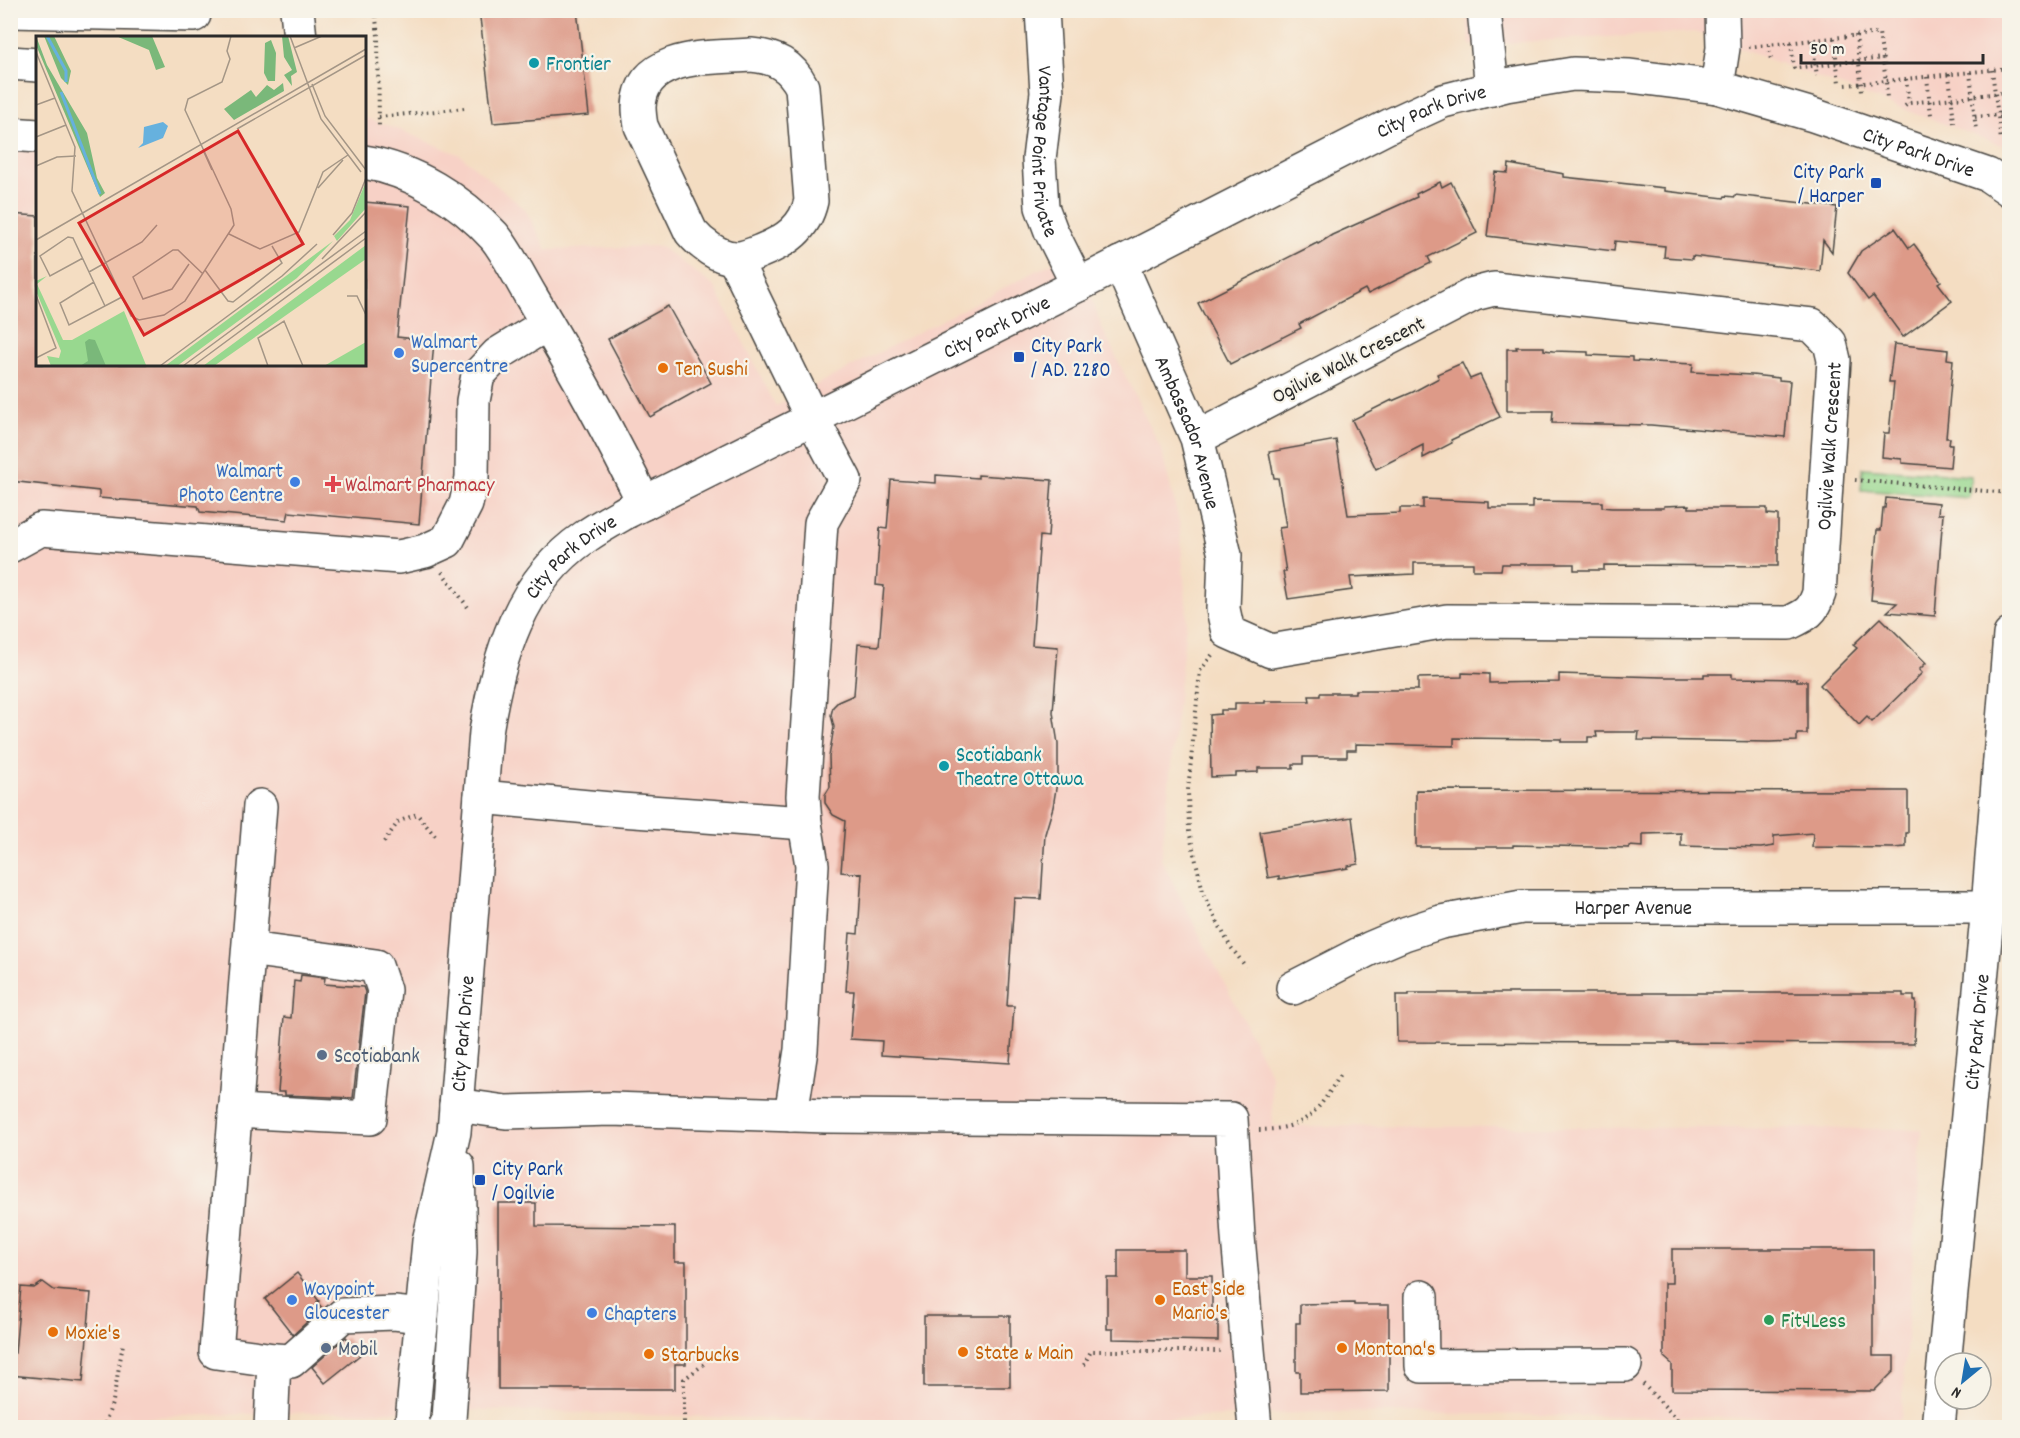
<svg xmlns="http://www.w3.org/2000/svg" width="2020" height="1438" font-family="Dekko,sans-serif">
<rect width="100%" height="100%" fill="#f7f3e8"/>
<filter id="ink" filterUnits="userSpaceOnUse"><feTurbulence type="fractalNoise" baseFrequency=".0167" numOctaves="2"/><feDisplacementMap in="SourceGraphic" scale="12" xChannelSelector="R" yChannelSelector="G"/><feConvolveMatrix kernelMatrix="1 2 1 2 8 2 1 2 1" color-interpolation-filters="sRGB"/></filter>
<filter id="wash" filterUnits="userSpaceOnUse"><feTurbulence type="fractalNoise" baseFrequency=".008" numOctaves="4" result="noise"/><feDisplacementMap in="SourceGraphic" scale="24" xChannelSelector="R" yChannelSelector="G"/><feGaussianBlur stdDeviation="1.35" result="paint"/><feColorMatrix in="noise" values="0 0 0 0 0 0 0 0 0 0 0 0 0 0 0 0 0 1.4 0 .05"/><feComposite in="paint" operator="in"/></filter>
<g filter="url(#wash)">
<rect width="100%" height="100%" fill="#f4ddc2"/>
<g fill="#f7d1c6">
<path d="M1466 11H2009V148L1695 32 1470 45Z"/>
<path d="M10 117 37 119 38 364H364L365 118 390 126 460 155 525 209 547 250 660 246 715 287 776 406 1075 251 1102 328 1161 449 1179 521 1187 615 1161 859 1271 1075 1273 1126 1922 1129 1901 1420 1315 1412 1014 1426 484 1410 283 1413 11 1421Z"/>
</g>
<path fill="#98d88f" stroke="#62825d" stroke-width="1.5" d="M1863 468 1971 476 1969 498 1861 490Z"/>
<g id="blocks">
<g fill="#dd9a88">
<path d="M479 10H577L589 115 493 123Z"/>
<path d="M1509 164 1564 174V177L1665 188V191L1724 198 1725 196 1735 197V195L1837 207 1832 252 1823 240 1820 271 1692 256V259L1664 257 1665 246 1615 241 1614 251 1487 236 1495 172 1508 173Z"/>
<path d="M1440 182 1442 187 1451 182 1477 233 1428 257 1431 263 1368 294 1365 289 1299 324 1301 328 1230 364 1198 303 1317 243 1318 244 1332 235 1417 197 1416 194Z"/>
<path d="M364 202 410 206 397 337 434 341 419 524 289 512 287 520 200 512 198 506 99 498V491L10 481V214L38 216V364H364Z"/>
<path d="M1895 228 1909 248 1914 244 1941 281 1938 283 1952 301 1903 337 1873 296 1868 300 1848 273 1861 251Z"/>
<path d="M668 306 711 383 650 417 608 339Z"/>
<path d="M1894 344 1948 350 1947 359 1953 360 1946 438H1950L1949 445H1952L1950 467 1902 463V459L1882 457 1884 433H1889L1894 382H1889Z"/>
<path d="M1516 347H1544V350L1553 351 1588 352V355L1632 357V361L1693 364 1692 372 1752 375 1779 378V380L1790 381 1785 437 1651 425 1552 423 1553 411H1507V349H1517Z"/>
<path d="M1462 363 1470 379 1480 375 1500 417 1451 440 1452 443 1423 458V445L1376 469 1352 420 1392 400V401L1413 392 1439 378 1437 374Z"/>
<path d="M1336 440 1348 515 1400 513V508H1423V499L1489 502V508H1532V501L1602 502V507L1611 508H1664V506L1689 505V508H1767V514L1778 515V566L1604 565V570H1574V564H1502L1501 570H1473V563H1414V574L1350 577 1352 590 1288 599 1283 572H1286L1279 528 1286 527 1278 478H1274L1269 452Z"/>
<path d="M936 475 978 478V475L1052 480 1048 537 1040 536 1032 645 1058 647 1053 712 1058 744V776L1053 807 1045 834 1041 899 1014 898 1007 1006H1014L1010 1063 881 1055 882 1041 850 1039 854 991H846L850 933 858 934 862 874 841 872 845 821 833 815 825 803V795L830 787 829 757 834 727 831 715 833 707 838 702 854 695 858 644 879 646 884 586 876 585 880 528 887 529 891 480 936 483Z"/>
<path d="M1886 498 1939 503 1938 514H1943L1935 616 1887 612 1897 603 1871 600 1877 530H1881L1883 508H1885Z"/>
<path d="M1881 618 1926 663 1919 670 1922 673 1872 722 1867 717 1859 725 1820 685 1857 648 1853 645Z"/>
<path d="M1462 673 1489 674V683L1559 682V674L1661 677H1704V674H1732V678L1797 679V681H1807V734H1797V741L1770 742 1638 740 1639 732H1596L1597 737H1588V742H1561V739L1454 738V746L1356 744V750H1347V757H1303V764H1293V768H1258V772L1236 773V776L1211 777 1210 715 1221 714V710H1235V703H1265V701H1310L1309 696H1320V693H1355V690H1418V678L1462 677Z"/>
<path d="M1416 790 1907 791 1908 792V833H1906V847L1893 848 1812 847 1813 833 1774 836V846L1761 848 1681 846V833L1643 834V847L1629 846V848L1513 845V847H1416Z"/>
<path d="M1352 817 1358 864 1348 866V868L1279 879V876L1268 878 1260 832Z"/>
<path d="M301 975 325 978 324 984 363 987 365 992 353 1098 285 1095V1092H278L284 1017 291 1018 294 981 300 982Z"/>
<path d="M1409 993H1903V996H1914V1001H1916L1914 1044 1397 1042 1396 995H1409Z"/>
<path d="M498 1203H536V1226L675 1227V1262H686V1364H675V1389H498Z"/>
<path d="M1672 1249H1873V1356H1894V1371L1874 1391 1672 1390V1364L1664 1357V1283H1672Z"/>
<path d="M1118 1250H1185V1276H1212V1321H1218V1341L1113 1339V1329H1107V1278H1118Z"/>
<path d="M297 1273 319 1301 317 1302 322 1308 293 1335 265 1299Z"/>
<path d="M43 1282 54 1290 91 1293 83 1382 10 1375V1353H15L21 1287 34 1288Z"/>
<path d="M1354 1303V1305H1389V1391L1300 1392V1372H1296V1323H1300V1304Z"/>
<rect x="924" y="1316" width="86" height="71"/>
<path d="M346 1337 360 1355 325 1383 312 1367Z"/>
</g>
</g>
</g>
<g filter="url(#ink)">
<use href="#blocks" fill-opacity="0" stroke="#494642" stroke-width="1.5"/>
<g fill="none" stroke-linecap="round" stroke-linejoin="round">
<g stroke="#494642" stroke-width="36">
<g id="minor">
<path d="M297 10 300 38"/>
<path id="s1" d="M1042 10 1047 93 1039 159 1042 207 1051 231 1078 285"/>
<path d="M1484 10 1492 89"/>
<path d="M10 11 194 15"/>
<path d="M751 55C775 57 791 65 802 87L811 201C805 228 786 241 761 251 754 254 742 259 734 258 718 257 701 244 691 232L641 126C640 120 639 114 639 107 641 52 713 58 751 55Z"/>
<path d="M10 63 38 65"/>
<path d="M1717 87 1723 48 1722 10"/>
<path d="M10 134 38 136"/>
<path d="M364 162C413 170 461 200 494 236 507 251 521 280 532 298 572 365 610 433 644 503"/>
<path d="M734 258 812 418 845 480 821 523 803 796 805 823 812 865 801 1050 791 1115"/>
<path id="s2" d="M1120 263 1197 438 1225 555 1223 609 1228 632 1271 651 1447 621 1789 623C1806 615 1813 612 1819 593L1834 360 1830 343 1812 325 1494 289 1474 294 1197 438"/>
<path d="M10 546 41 529 399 557 425 551 447 541 466 504 472 478 473 401 478 375 498 354 547 324"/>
<path d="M481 797 621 810 805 823"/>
<path d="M260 806 216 1352 274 1360 271 1428"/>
<path id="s3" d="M1293 988 1371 948 1404 934 1441 922 1522 907H2010"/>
<path d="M456 1105 506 1112 611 1109 827 1116 1231 1119 1238 1237 1255 1428"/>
<path d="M235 1111 370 1118 384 990 376 966 249 949"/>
<path d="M1421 1297 1422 1366 1625 1365"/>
<path d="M274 1360 291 1361 343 1315 394 1313 422 1316"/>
<path id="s4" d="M415 1428 412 1421 429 1241 454 1132 486 732C498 657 519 582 585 537 599 527 614 519 628 511L1078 285 1393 124 1443 101 1506 85 1573 74 1630 76 1717 87 1813 115 1988 175 2010 190"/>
<path d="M445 1428 449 1420 460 1252 458 1166"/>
<path id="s5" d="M1938 1428 1988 907 2010 635"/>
</g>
</g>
<g stroke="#494642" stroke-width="4" stroke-dasharray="1.5 4.5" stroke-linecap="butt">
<path d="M375 10 378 36 379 129"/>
<path d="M1856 35 1862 91"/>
<path d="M1834 38 1839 83"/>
<path d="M1812 40 1817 76"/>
<path d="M1791 43 1794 68 1883 58"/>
<path d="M1769 45 1771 61"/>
<path d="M1749 47 1879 33 1886 81 2010 68"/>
<path d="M1992 70 2001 140"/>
<path d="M1970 72 1976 131"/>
<path d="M1949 74 1954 123"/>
<path d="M1927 77 1931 115"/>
<path d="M1906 79 1909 103"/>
<path d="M1846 85 1886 81 1887 100"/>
<path d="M1905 106 1909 103 2010 92"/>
<path d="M379 117 465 108"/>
<path d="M1975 117 2010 114"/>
<path d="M1855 480 2010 493"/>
<path d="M442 572 470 610"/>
<path d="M1212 655 1200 671 1188 790 1189 831 1204 896 1230 946 1246 967"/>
<path d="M384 842 398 822 417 814 435 836"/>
<path d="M1259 1130C1307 1129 1318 1112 1341 1073"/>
<path d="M1084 1365 1091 1351H1220"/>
<path d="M1643 1384 1680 1422"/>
<path d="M684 1422V1379L707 1362"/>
<path d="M105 1423 113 1401 123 1344"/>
</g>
<use href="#minor" stroke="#fff" stroke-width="33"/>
</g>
</g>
<g fill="#0f9aa8" stroke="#f7f3e8" stroke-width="2">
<circle cx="534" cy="63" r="6"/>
<circle cx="944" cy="766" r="6"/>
</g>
<g fill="#1a4fb4" stroke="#f7f3e8" stroke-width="2">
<rect x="1870" y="177" width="12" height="12" rx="3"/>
<rect x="1013" y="351" width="12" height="12" rx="3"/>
<rect x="474" y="1174" width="12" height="12" rx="3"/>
</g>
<g fill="#3f7fe0" stroke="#f7f3e8" stroke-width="2">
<circle cx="399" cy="353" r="6"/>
<circle cx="295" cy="482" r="6"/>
<circle cx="292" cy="1300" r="6"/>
<circle cx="592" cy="1313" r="6"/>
</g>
<g fill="#e8710a" stroke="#f7f3e8" stroke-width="2">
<circle cx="663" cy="368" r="6"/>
<circle cx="1160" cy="1300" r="6"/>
<circle cx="53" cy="1332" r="6"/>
<circle cx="1342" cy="1348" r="6"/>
<circle cx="963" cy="1352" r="6"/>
<circle cx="649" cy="1354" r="6"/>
</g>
<path fill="#e0444e" stroke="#f7f3e8" stroke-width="2" d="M330 475h6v6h6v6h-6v6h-6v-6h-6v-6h6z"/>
<g fill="#5c6f8a" stroke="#f7f3e8" stroke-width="2">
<circle cx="322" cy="1055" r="6"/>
<circle cx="326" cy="1348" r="6"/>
</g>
<circle fill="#2e9e5b" stroke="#f7f3e8" stroke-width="2" cx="1769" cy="1320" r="6"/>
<g text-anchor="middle" stroke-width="4.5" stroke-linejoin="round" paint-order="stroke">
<g font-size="21" fill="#0d838f" stroke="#f7f3e8" text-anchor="start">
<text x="546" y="70">Frontier</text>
<text x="956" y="761">Scotiabank<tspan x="956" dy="24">Theatre Ottawa</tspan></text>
</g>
<g font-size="21" fill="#2b2b2b" stroke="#f7f3e8">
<text dy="7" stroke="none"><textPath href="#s4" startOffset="1875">City Park Drive</textPath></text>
<text dy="7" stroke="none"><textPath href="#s1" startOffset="142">Vantage Point Private</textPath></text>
<text dy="7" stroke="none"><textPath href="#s4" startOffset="2379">City Park Drive</textPath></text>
<text dy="7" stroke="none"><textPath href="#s4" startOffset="1389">City Park Drive</textPath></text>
<text transform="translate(1348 359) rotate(-27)" y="7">Ogilvie Walk Crescent</text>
<text dy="7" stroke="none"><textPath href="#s2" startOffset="183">Ambassador Avenue</textPath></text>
<text dy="7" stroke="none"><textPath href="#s2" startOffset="1148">Ogilvie Walk Crescent</textPath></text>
<text dy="7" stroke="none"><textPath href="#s4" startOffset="903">City Park Drive</textPath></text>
<text dy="7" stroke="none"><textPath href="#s3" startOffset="356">Harper Avenue</textPath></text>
<text dy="7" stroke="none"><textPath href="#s5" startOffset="398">City Park Drive</textPath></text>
<text dy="7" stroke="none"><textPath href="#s4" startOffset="399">City Park Drive</textPath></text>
</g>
<g font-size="21" fill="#164399" stroke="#f7f3e8" text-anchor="start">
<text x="1864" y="178" text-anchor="end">City Park<tspan x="1864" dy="24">/ Harper</tspan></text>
<text x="1031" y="352">City Park<tspan x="1031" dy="24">/ AD. 2280</tspan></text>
<text x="492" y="1175">City Park<tspan x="492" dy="24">/ Ogilvie</tspan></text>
</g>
<g font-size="21" fill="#366cbe" stroke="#f7f3e8" text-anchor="start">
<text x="411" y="348">Walmart<tspan x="411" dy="24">Supercentre</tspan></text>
<text x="283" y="477" text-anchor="end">Walmart<tspan x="283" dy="24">Photo Centre</tspan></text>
<text x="304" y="1295">Waypoint<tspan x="304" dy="24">Gloucester</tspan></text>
<text x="604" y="1320">Chapters</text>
</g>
<g font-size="21" fill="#c56008" stroke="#f7f3e8" text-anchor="start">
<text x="675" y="375">Ten Sushi</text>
<text x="1172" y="1295">East Side<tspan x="1172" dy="24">Mario's</tspan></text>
<text x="65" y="1339">Moxie's</text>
<text x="1354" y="1355">Montana's</text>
<text x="975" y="1359">State &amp; Main</text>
<text x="661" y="1361">Starbucks</text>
</g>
<g font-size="21" fill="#be3a42" stroke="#f7f3e8" text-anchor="start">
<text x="345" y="491">Walmart Pharmacy</text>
</g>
<g font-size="21" fill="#4e5e75" stroke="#f7f3e8" text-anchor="start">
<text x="334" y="1062">Scotiabank</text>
<text x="338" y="1355">Mobil</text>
</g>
<g font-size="21" fill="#27864d" stroke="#f7f3e8" text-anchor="start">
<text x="1781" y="1327">Fit4Less</text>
</g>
</g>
<g transform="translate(36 36)">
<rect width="330" height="330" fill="#f4ddc2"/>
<path d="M329 148 330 172 301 205 298 200 314 184ZM297 205 261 242 141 330H129ZM330 209V223L178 330H167ZM11 240 1 248 27 304H36L88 275 110 329 15 330 11 320 23 322 25 315 0 255V245ZM330 306V330H288Z" fill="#98d88f"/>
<path d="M0 0 11 29 51 97 61 142 69 157 64 161 0 9ZM8 0H18L31 27 35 35 32 49 25 42ZM80 0H116L129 31 120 34 113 14ZM246 0H252L261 36 255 40 256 50 248 39 256 34 248 21ZM235 4 240 17 239 45H232L228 37 229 7ZM247 47 248 55 198 84 188 73 215 54 220 61 231 49 238 54ZM53 303 59 304 70 330H44L52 325 49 306Z" fill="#7ab87a"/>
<path d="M127 86 132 90 127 102 102 112 107 107 108 91Z" fill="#66b1de"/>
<path fill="none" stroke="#66b1de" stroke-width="3" d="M11 0 30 35V46M25 56 64 158"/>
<path fill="none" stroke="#a49686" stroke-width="1.5" d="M254 0 285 83 325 136M258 12 286 0M0 16 39 111 36 155 95 280 103 284 128 279 149 265 198 189 195 173 149 74 152 63 186 46 194 23 191 15 195 0M276 48 289 80 330 134M0 69 19 62M201 93 330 19M0 101 30 89M167 114 176 134M0 130 21 121 40 120M282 152 307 124M193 198 224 213 263 196 287 136 312 119M297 199 316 177 330 142M0 204 330 13M47 222 14 240 4 220 32 201 37 202 69 270M286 223 330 176M153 228 136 253 107 263 97 241 137 214H142L167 238M169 234 192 265 197 266 246 227 236 210M53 236 106 206 121 189M58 246 24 267 33 289 86 261M0 259 20 312 0 322M311 260H321L330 279M124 330 246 240 281 208M147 330 330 195M157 330 330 202M232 330 222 302 248 285 267 330"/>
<path fill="#d62828" fill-opacity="0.15" stroke="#d62828" stroke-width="3" d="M202 95 267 208 108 299 43 187Z"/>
<rect width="330" height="330" fill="none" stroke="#2b2b2b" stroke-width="3"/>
</g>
<rect width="2020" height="1438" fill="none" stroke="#f7f3e8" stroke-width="36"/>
<g transform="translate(1963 1381) rotate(210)"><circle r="28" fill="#f7f3e8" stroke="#a5a39c" stroke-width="1.5"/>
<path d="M0-4.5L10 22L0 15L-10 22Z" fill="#1f6fb2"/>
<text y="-9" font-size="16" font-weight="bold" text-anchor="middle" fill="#2b2b2b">N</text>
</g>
<path d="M1801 54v9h182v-9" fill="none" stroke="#2b2b2b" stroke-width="3"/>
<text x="1810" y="54" font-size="18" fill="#2b2b2b" stroke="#f7f3e8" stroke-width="4.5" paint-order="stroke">50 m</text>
</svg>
